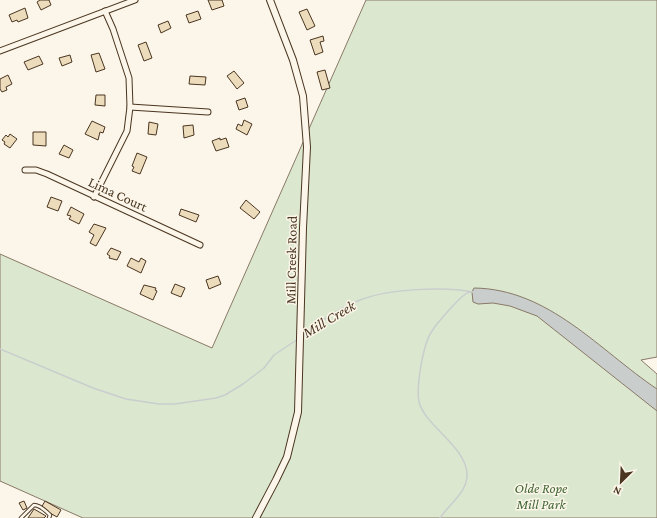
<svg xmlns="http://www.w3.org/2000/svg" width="657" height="518" font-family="'Crimson Pro',serif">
<rect width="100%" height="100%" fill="#fbf6e9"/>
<path fill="#dce7d0" stroke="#887966" d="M366 0H657V357L641 360 657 374V518H83L0 481V254L212 348Z"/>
<path fill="#c9cecd" stroke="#887966" d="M474 288C549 289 599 350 657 389V411L537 316 510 306 493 303 478 304 473 302 472 292Z"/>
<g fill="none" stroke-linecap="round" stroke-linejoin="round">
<g stroke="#c9cecd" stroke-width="1.5">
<path d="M302 335C319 322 340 308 360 300 388 289 444 286 473 292"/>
<path d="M0 349 93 388 126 399 159 404H175L216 398 225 395 243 384 264 368 274 355 298 339"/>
<path d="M440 518C449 504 467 493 467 475 467 447 425 426 419 402 416 386 423 344 432 331 437 323 443 317 449 310 455 304 462 294 470 292"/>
</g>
</g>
<g fill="#ecdcbc" stroke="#4a3520">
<path d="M40 0H49L51 5 41 10 37 2Z"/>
<path d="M208 0H222L224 6 212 10Z"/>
<path d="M25 8 28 18 18 22 17 20 12 22 9 15Z"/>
<path d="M307 9 315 26 307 30 299 12Z"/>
<path d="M198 11 201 19 189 23 186 15Z"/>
<path d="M168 21 171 28 161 33 158 25Z"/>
<path d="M323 36 324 41 320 42 323 52 315 55 310 40Z"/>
<path d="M146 42 152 58 144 61 138 45Z"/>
<path d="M99 53 105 69 96 72 91 55Z"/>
<path d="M70 55 72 62 62 66 59 58Z"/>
<path d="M39 56 43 64 28 70 24 62Z"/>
<path d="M325 70 330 88 322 90 317 72Z"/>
<path d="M234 71 244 83 237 89 227 76Z"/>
<path d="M8 75 12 84 6 87 7 90 2 92 0 89V79Z"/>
<path d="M190 76 206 77 205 85 189 84Z"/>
<path d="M96 95H105V106L95 105Z"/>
<path d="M245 98 248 107 239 110 236 101Z"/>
<path d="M244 120 252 124 247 135 236 129 238 124 242 126Z"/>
<path d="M92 121 105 127 103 133 100 132 98 140 85 134Z"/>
<path d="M149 122 158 124 156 135 148 134Z"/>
<path d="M193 125 194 135 184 138 183 126Z"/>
<path d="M33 132H46V146L33 145Z"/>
<path d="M10 134 17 139 10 148 4 144 5 142 2 140 6 135 8 137Z"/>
<path d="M220 138V140L226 138 229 147 216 151 212 141Z"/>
<path d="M64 145 73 150 69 158 59 154Z"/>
<path d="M137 153 147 157 140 174 132 171 134 167 132 166Z"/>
<path d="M51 197 62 201 58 211 47 207Z"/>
<path d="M246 200 260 212 254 219 240 208Z"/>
<path d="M71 207 84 214 79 224 69 219 71 216 67 215Z"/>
<path d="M181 209 199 215 196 222 179 215Z"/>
<path d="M94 224 106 228 96 246 90 243 94 235 89 232Z"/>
<path d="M111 248 121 252 117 260 109 258 110 256 107 254Z"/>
<path d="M131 258 139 262 141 258 146 261 141 273 127 266Z"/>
<path d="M218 276 221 284 209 289 206 280Z"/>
<path d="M175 284 185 288 181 297 171 293Z"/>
<path d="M144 285 156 288 155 290 157 291 153 300 140 294Z"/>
<path d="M24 501 27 508 23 510 19 503Z"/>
<path d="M45 501 61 510 57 517 41 508Z"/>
<path d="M34 509 46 516 44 518H28Z"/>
</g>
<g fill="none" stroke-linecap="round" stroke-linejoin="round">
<g stroke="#4a3520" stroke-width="4.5">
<path id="service" d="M21 518 34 505C40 505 46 511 50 515L49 518"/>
</g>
<g stroke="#4a3520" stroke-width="7">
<g id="minor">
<path d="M0 51 135 0"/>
<path d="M130 107 208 112"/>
<path d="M25 170H36L47 174 200 245"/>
<path d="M94 197 127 131 130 107 129 78 113 29 105 11"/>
</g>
</g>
<g stroke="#4a3520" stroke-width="8">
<path id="tertiary" d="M256 518 276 480 287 457 298 412 303 228 307 147 303 96 293 60 270 0"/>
</g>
<use href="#service" stroke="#fbf6e9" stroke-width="2.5"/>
<use href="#minor" stroke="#fbf6e9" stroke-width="5"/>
<use href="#tertiary" stroke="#fbf6e9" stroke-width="6"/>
</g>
<g text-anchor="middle" stroke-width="3" stroke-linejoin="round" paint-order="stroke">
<g font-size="14" fill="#4a3520" stroke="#fbf6e9">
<text transform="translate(118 194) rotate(25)" y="5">Lima Court</text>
<text transform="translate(291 260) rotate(-89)" y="5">Mill Creek Road</text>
</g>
<g font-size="14" font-style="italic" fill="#436837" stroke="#fbf6e9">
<text x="541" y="493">Olde Rope<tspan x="541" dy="16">Mill Park</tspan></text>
</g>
<g font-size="15" font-style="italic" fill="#4a3520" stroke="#fbf6e9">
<text transform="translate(329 319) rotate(-31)" y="5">Mill Creek</text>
</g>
</g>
<g transform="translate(621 482) rotate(204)" stroke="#fbf6e9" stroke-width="3" paint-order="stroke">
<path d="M0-3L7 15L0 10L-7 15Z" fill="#4a3520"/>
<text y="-6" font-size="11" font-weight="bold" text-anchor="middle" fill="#4a3520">N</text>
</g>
</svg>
